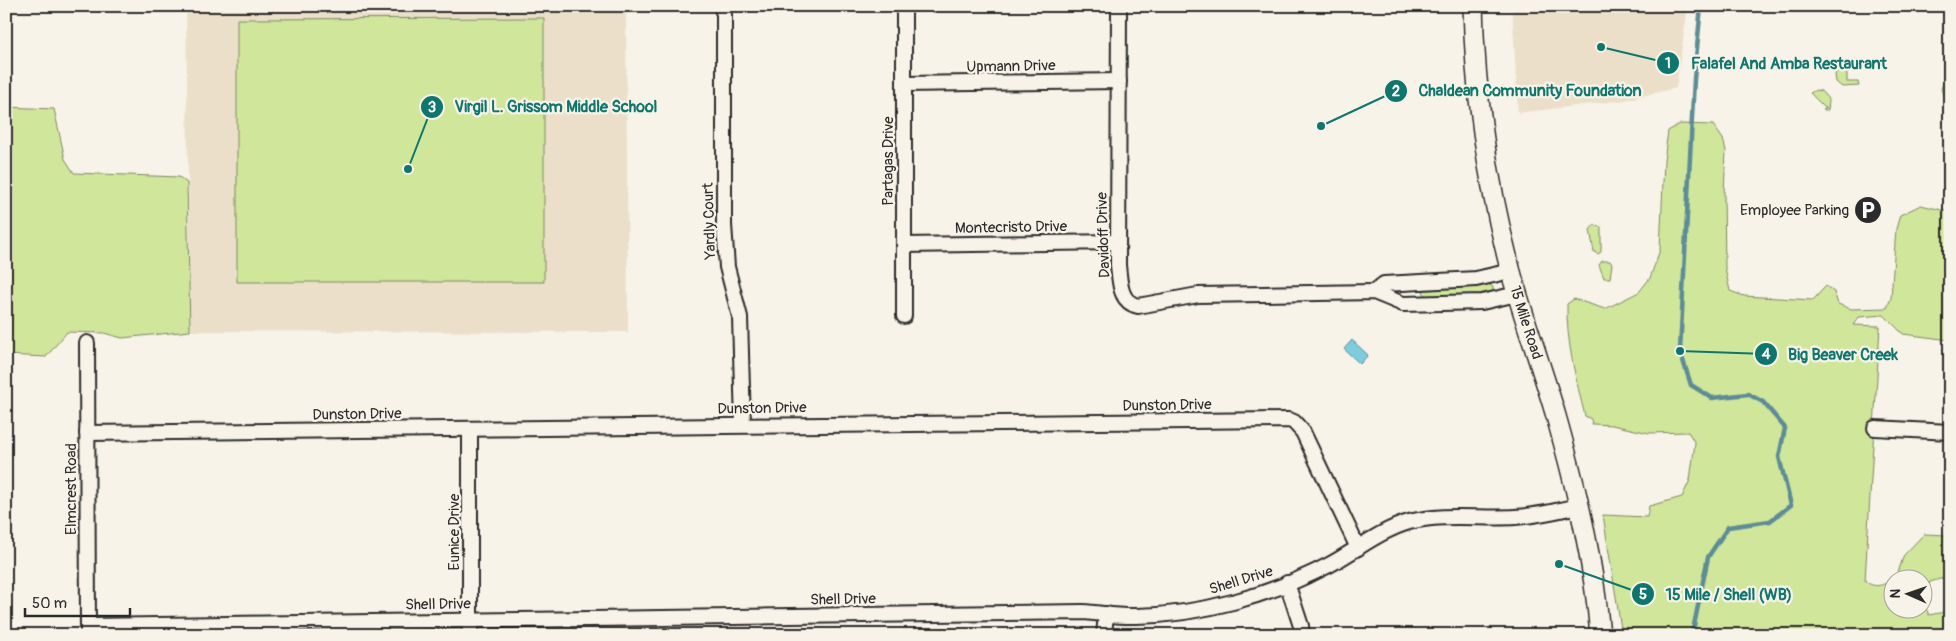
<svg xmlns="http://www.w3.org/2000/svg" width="1956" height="641" font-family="Pangolin,sans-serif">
<rect width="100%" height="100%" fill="#f7f3e8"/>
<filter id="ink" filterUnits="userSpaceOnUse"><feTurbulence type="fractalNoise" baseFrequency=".02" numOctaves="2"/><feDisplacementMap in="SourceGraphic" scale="10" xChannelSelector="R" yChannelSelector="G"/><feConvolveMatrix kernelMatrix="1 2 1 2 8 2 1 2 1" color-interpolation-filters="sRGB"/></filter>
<g filter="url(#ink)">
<g fill="#ebdfca">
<path d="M186 6H626L628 332 190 331Z"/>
<path d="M1512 6H1688L1676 88 1625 100 1518 113Z"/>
</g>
<g fill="#cfe69b" stroke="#7d8863">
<path d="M544 18V282H237V19Z"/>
<path d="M1950 64V114L1941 89Z"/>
<path d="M1838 71H1847V82H1858L1859 86 1842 87 1836 82 1835 74Z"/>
<path d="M1816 90 1821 91 1829 100 1828 110H1823L1825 108 1810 93Z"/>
<path d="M6 107 54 109 65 159 74 173 179 177 187 183 190 331 122 338 104 333 67 332 46 357 6 355Z"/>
<path d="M1680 124 1713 125 1723 139 1726 151 1724 193 1725 268 1730 291 1744 296 1813 300 1826 286 1834 292 1838 304 1851 309 1887 308 1891 298 1896 229 1900 215 1921 205 1950 212V340L1903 334 1884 315 1859 317 1853 325 1880 326 1865 581C1875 589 1883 585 1893 580L1894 608H1924V604L1929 615 1950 611V629L1922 635H1622L1603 515 1647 517 1649 506 1682 497 1690 480 1695 443 1688 432 1649 433 1612 425 1592 424 1591 419 1585 416C1576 380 1566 341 1567 304L1574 299 1605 309 1639 292 1650 278 1660 250 1664 161 1668 131Z"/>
<path d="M1594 225 1601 227V252L1598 254 1594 252 1590 230Z"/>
<path d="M1602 261H1610L1612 264 1610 278H1604L1599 265Z"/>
<path d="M1488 284 1493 287V291L1479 296 1427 297 1423 292 1426 287 1472 286Z"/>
<path d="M1924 534 1946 535 1950 538V576L1930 582 1924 599V578H1896L1904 555Z"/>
</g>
<path fill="#7eccdd" stroke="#5d8c96" d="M1352 340 1368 355 1360 364 1344 349Z"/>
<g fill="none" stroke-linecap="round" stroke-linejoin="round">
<path stroke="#5d8c96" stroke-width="4.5" d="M1692 635 1708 557 1728 527 1770 521 1791 505 1779 457 1785 428 1763 402 1748 394 1712 398 1691 385 1680 351 1694 79 1701 6"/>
<g stroke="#2b2b2b" stroke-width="18">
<g id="street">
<path d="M721 6 724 14V225L727 267 740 317 743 425"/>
<path d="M904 6V316"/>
<path d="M1119 9 1118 265C1120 281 1119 302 1138 306L1198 295 1374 292 1403 304 1482 302 1517 294"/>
<path d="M904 84 1119 81"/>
<path d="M904 245 1118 242"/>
<path d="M1374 292 1384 284 1476 279 1511 271"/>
<path d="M87 343 88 634"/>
<path d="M1875 428 1950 432"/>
<path d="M470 429V635"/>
<path d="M87 433 1289 420 1294 422 1303 432 1358 548"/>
<path d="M1287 583 1301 626 1302 635"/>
<path d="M88 626 1083 612C1101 613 1118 617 1136 616 1201 615 1271 595 1329 565 1355 551 1381 530 1409 522 1443 513 1480 519 1515 517 1536 516 1557 511 1578 506"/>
<path d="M1104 635 1106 614"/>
</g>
</g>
<g stroke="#2b2b2b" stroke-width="22">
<g id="secondary">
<path id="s1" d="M1473 6C1475 96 1488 185 1511 272 1524 320 1542 368 1556 416 1576 487 1594 561 1600 635"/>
</g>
</g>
<use href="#street" stroke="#f7f3e8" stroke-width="14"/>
<use href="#secondary" stroke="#f7f3e8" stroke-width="19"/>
</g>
</g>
<defs>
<g id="parking-disc" transform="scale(1.4375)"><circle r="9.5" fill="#2b2b2b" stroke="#f7f3e8"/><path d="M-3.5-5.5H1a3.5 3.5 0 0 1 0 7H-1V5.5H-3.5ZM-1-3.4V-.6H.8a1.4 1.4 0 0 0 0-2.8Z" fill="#fff"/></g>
</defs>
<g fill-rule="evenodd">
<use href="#parking-disc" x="1868" y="210"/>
</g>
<g text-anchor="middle" stroke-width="4.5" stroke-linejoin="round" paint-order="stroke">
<g font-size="15" fill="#2b2b2b" stroke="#f7f3e8">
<text transform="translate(1011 66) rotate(-1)" y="5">Upmann Drive</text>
<text transform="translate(888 161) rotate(-90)" y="5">Partagas Drive</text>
<text transform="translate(709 221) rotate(-92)" y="5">Yardly Court</text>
<text transform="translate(1011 227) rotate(-1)" y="5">Montecristo Drive</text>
<text transform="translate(1103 235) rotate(-92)" y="5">Davidoff Drive</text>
<text dy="5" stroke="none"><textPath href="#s1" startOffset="322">15 Mile Road</textPath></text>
<text transform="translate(1167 405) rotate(-1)" y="5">Dunston Drive</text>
<text transform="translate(762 408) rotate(-1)" y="5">Dunston Drive</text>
<text transform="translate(357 414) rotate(-1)" y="5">Dunston Drive</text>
<text transform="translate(71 489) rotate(-90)" y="5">Elmcrest Road</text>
<text transform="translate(454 532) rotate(-90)" y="5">Eunice Drive</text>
<text transform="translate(1241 580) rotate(-17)" y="5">Shell Drive</text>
<text transform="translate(843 599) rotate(-1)" y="5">Shell Drive</text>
<text transform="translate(438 604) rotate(-1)" y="5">Shell Drive</text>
</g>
<g font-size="15" fill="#2b2b2b" stroke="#f7f3e8" text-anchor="end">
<text x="1849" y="215">Employee Parking</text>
</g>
</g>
<path fill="none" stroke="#0f766e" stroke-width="2" d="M1601 47L1668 63M1321 126L1396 91M408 169L432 107M1680 351L1766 354M1559 564L1643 594"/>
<g fill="#0f766e" stroke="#f7f3e8" stroke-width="2">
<circle cx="1601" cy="47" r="5"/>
<circle cx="1321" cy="126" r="5"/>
<circle cx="408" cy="169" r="5"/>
<circle cx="1680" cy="351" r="5"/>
<circle cx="1559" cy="564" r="5"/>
<circle cx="1668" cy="63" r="12"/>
<circle cx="1396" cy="91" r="12"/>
<circle cx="432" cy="107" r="12"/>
<circle cx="1766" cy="354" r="12"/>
<circle cx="1643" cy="594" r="12"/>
</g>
<g font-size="15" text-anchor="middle" font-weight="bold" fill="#fff">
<text x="1668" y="68">1</text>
<text x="1396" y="96">2</text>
<text x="432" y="112">3</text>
<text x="1766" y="359">4</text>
<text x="1643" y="599">5</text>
</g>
<g font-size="16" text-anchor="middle" font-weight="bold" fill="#0f766e" stroke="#f7f3e8" stroke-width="4.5" stroke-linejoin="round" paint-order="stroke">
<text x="1789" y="69">Falafel And Amba Restaurant</text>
<text x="1530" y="96">Chaldean Community Foundation</text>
<text x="556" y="112">Virgil L. Grissom Middle School</text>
<text x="1843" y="360">Big Beaver Creek</text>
<text x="1729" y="600">15 Mile / Shell (WB)</text>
</g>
<rect width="1956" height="641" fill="none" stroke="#f7f3e8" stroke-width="25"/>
<rect x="12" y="12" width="1931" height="616" fill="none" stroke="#2b2b2b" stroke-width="2" filter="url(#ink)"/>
<g transform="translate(1908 594) rotate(272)"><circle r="24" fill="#f7f3e8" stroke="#a5a39c"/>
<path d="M0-4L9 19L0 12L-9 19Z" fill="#2b2b2b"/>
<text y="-8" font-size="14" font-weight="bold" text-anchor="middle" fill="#2b2b2b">N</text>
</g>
<path d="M25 608v8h105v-8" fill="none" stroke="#2b2b2b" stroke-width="2.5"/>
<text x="32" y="608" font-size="15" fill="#2b2b2b" stroke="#f7f3e8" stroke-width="4" paint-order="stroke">50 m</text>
</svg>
